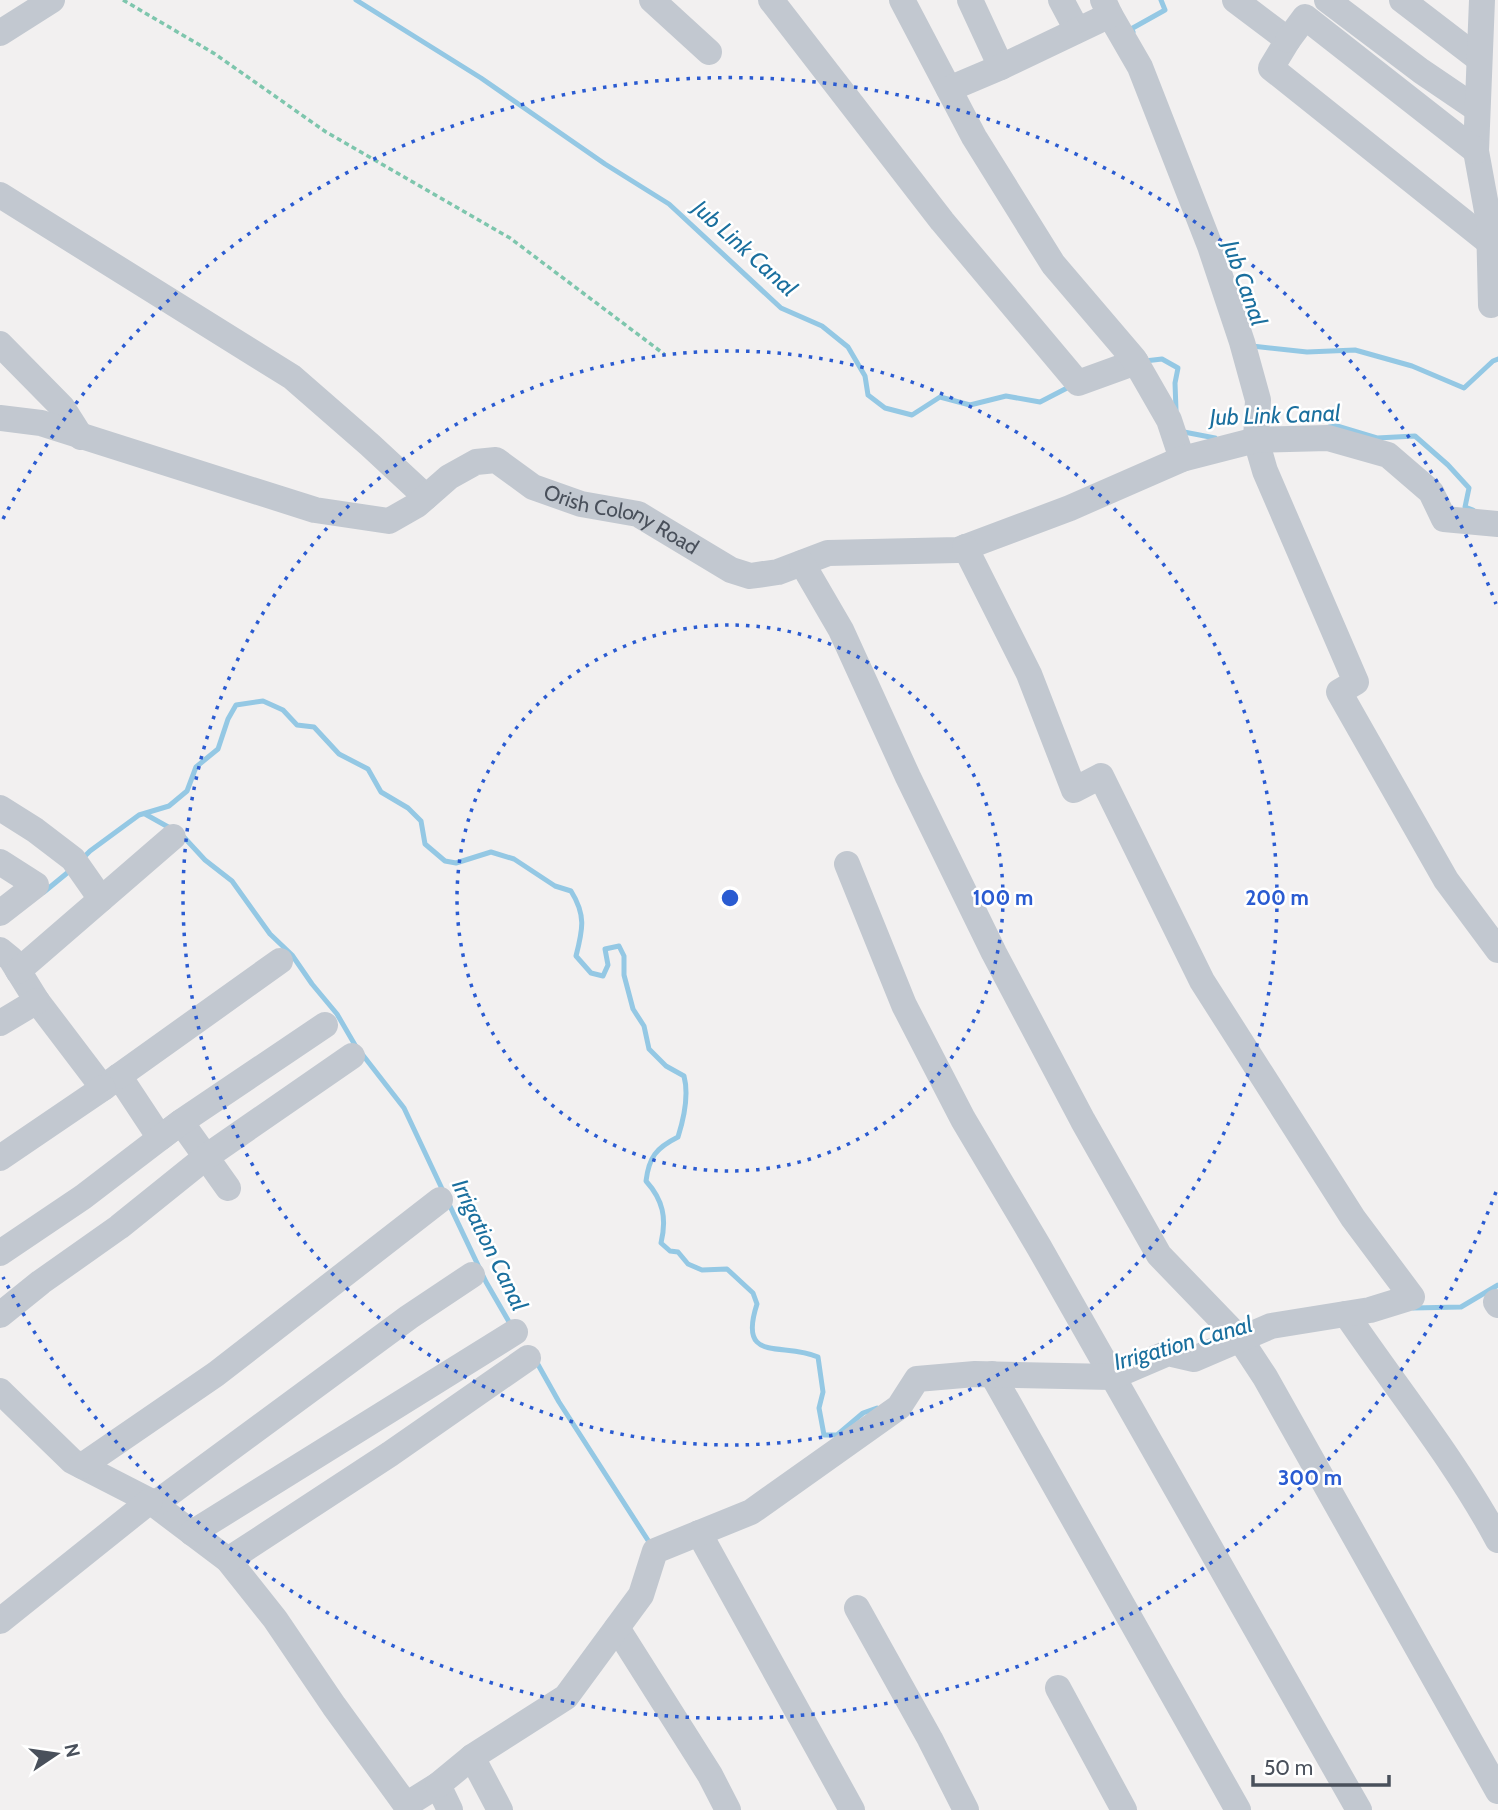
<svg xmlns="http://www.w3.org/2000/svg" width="1498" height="1810" font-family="Cabin,sans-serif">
<rect width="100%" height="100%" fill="#f2f0f0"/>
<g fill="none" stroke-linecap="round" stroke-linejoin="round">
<g stroke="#94c8e4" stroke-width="5">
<path d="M356 0 481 78 605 164 669 204 781 308 822 326 848 347 865 376 868 395 885 408 912 415 940 397 970 405 1006 396 1040 402 1069 387"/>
<path d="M1133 32 1131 29 1165 10 1161 0"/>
<path d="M1252 346 1307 352 1355 350 1412 366 1464 388 1493 361 1498 359"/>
<path d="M1145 361 1162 359 1178 368 1175 383 1176 410"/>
<path d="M1329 427 1337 426 1377 438 1415 436 1448 465 1469 488 1465 507 1473 510"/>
<path d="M1184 432 1215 438"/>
<path d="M145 814 170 828"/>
<path d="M181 834 205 860 232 881 270 934 292 955 312 984 337 1014 355 1045 404 1108 444 1193"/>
<path d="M81 860 90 851 139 815 169 806 187 791 196 767 218 749 228 719 236 705 263 701 283 710 297 725 314 727 339 754 368 769 381 792 408 808 421 821 425 844 445 861 456 863 491 852 514 859 555 886 571 891C586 915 583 929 576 956L591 973 603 976 608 965 605 949 619 946 624 956V975L633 1009 644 1026 649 1049 666 1066 684 1076C689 1095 684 1118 678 1137 656 1148 649 1157 646 1181 663 1200 667 1218 661 1243L670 1251 678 1252 688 1264 702 1270 727 1269 753 1293 757 1304C737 1365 784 1341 818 1357L823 1392 819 1408 824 1435H837L863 1413 877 1408"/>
<path d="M44 892 72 869"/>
<path d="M448 1202 486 1282 512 1327"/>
<path d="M1413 1308 1461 1307 1498 1285"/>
<path d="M536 1361 559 1402 651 1545"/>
</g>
<path stroke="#7ec6ad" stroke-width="3.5" stroke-dasharray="5 3.5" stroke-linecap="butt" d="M123 0 215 54 326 132 510 238 664 354"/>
<g stroke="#c2c8d0" stroke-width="26">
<path d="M652 0 709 52"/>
<path d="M771 0 942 221 1078 383 1136 362"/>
<path d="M902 0 974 137 1053 264 1134 359 1169 420 1182 459"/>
<path d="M970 0 1001 67"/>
<path d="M1061 0 1077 30"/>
<path d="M1235 0 1288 40 1271 68 1489 242"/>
<path d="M1327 0 1421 71 1477 109"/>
<path d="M1402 0 1479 59"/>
<path d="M1482 0 1476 151 1489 222 1491 305"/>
<path d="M1110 15 1140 67 1210 246 1242 342 1258 400 1256 440 1265 471 1356 682 1339 692 1446 880 1498 950"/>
<path d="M0 33 52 0"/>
<path d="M1288 40 1305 17 1476 151"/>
<path d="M949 89 1001 67 1110 15 1103 0"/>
<path d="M0 195 292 377 370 445 426 497"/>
<path d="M0 344 62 407 81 437"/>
<path id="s1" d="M0 418 41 423 315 510 389 521 417 505 449 477 476 462 496 460 533 487 581 504 638 514 731 570 750 576 778 572 828 553 958 550 1070 508 1182 459 1256 440 1328 438 1388 455 1431 492 1444 519 1498 524"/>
<path d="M802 563 841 630 908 777 994 953 1083 1121 1159 1255 1240 1339 1265 1377 1498 1791"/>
<path d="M0 808 35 830 73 859 101 899"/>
<path d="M0 862 36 885 0 913"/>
<path d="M847 864 904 1005 963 1119 1039 1247 1359 1810"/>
<path d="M0 950 11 959 37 1001 103 1088 119 1076 160 1138 181 1122 228 1188"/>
<path d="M18 971 173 837"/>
<path d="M0 1023 37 1001"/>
<path d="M119 1076 280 961"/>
<path d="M0 1158 103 1088"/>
<path d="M0 1253 83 1197 181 1122 325 1025"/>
<path d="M1496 1302 1498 1305"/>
<path d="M1346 1314C1397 1389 1455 1460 1498 1540"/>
<path d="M0 1315 41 1282 119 1227 206 1157 352 1056"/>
<path d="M992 1374 1238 1810"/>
<path d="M0 1391 72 1461 150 1501 228 1560 275 1619 334 1706 406 1805 438 1785 450 1810"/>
<path d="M82 1466 216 1374 440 1200"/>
<path d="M155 1504 409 1317 472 1275"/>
<path d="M192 1533 515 1332"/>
<path d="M699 1533 852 1810"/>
<path d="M228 1560 390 1454 528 1358"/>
<path d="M857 1608 930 1739 966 1810"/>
<path d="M0 1621 150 1501"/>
<path d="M617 1628 710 1775 728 1810"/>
<path d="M1058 1688 1124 1810"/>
<path d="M472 1757 500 1810"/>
<path d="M438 1785 472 1757 566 1697 641 1595 655 1551 751 1512 899 1407 917 1379 975 1374 1112 1377 1168 1353 1194 1359 1271 1326 1370 1310 1412 1297 1353 1218 1202 981 1101 776 1074 790 1029 674 965 547"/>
</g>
</g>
<g fill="none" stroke="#2a5bd1" stroke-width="3.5" stroke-dasharray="3.5 7">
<circle cx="730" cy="898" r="273"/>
<circle cx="730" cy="898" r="547"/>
<path d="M1496 1192A820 820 0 0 1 3 1277M3 519A820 820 0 0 1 1496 604"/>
</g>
<g text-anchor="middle" stroke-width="5" stroke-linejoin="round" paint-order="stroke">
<g font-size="21" fill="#49505b" stroke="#fff">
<text dy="7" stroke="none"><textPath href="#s1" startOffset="670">Orish Colony Road</textPath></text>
</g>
<g font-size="23" font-style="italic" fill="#1a6f9e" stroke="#fff">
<text transform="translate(745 248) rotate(42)" y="8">Jub Link Canal</text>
<text transform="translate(1245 283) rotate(70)" y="8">Jub Canal</text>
<text transform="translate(1275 415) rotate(-2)" y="8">Jub Link Canal</text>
<text transform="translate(490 1245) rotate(64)" y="8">Irrigation Canal</text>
<text transform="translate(1183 1343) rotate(-16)" y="8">Irrigation Canal</text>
</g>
</g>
<circle cx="730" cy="898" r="10" fill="#2a5bd1" stroke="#fff" stroke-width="3.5"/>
<g font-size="21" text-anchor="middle" font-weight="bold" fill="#2a5bd1" stroke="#fff" stroke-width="5" stroke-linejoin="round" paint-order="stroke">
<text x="1003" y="905">100 m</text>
<text x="1277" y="905">200 m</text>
<text x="1310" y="1485">300 m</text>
</g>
<g transform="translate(56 1754) rotate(77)" stroke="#ffffff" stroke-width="5" paint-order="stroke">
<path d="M0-5L12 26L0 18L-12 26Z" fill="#49505b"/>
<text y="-10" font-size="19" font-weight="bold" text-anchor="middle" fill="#49505b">N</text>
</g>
<path d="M1253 1775v10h136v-10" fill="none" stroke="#49505b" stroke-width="3.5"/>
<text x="1264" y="1775" font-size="21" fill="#49505b" stroke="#ffffff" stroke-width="5" paint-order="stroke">50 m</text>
</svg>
